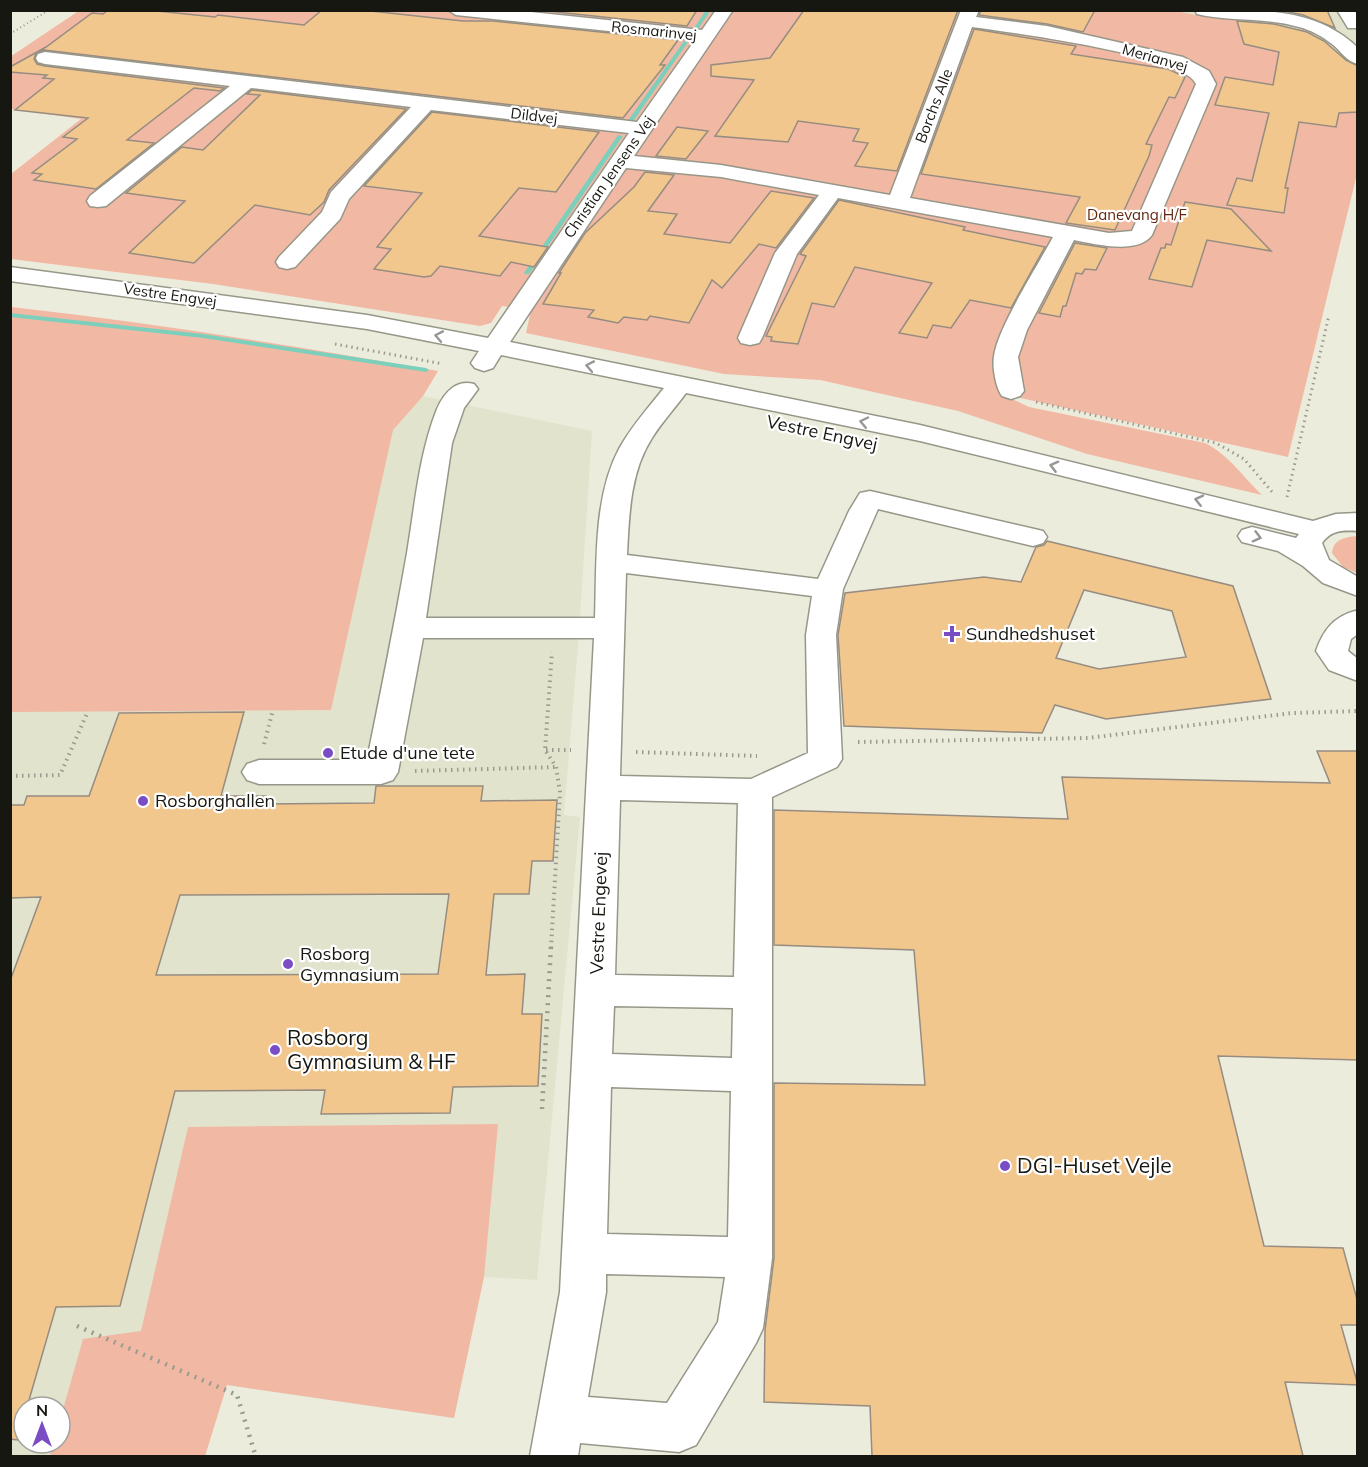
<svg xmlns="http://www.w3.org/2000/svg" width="1368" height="1467" font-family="Mulish,sans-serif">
<rect width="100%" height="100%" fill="#ececdc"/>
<g fill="#e2e3cc" fill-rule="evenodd">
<path d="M1175 11H1357V94L1213 18Z"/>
<path d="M11 341 423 396 592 431 579 633 564 815 580 817 537 1280 484 1277 454 1418 227 1385 205 1456H11ZM24 1407H60V1443H24Z"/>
</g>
<g fill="#f1b8a4">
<path d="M80 10 1175 11 1213 18 1276 24 1325 50 1357 94V174L1288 457 1002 394 1029 407 1205 443C1229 455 1243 477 1262 495L1087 454 958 411 820 380 724 374 526 333 531 310 502 306 491 323 480 326 213 284 11 259V174L81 119 11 109 10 57Z"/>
<path d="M11 307C154 323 296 346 438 371L423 396 393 430 331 710 11 712Z"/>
<path d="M1357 536 1358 537 1357 573 1343 567 1332 553C1333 539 1346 537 1357 536Z"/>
<path d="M498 1124 484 1277 454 1418 227 1385 205 1456H50L53 1443H60V1420L83 1339 141 1331 188 1127Z"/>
</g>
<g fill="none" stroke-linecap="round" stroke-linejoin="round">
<g fill="#7cd0bb" fill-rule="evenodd">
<path d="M706 10H711L696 32H692V31Z"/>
<path d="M684 41 688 42 632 123H628L627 122Z"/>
<path d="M618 135 623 136 529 274H525L524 273Z"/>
<path d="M10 313 203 334 426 368 429 370 426 372 203 338 10 317Z"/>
</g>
</g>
<g fill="#f2c78e" stroke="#968c81" stroke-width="1.5" fill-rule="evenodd">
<path d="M108 10H147L215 17 218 15 304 25 322 10H361L463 21H493L678 40 660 65H665L623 118 44 50 36 53 34 59 37 64 45 66 224 88 220 91 194 88 127 140 154 143 96 189 34 180 42 174 32 173 77 139 63 137 88 118 15 110 54 79 43 78 47 75 10 72V67L46 47 92 13 103 14Z"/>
<path d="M538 10H697L687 26Z"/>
<path d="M804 10H958L897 171 855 166 868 143 853 141 859 129 798 121 788 142 715 136 754 80 711 76V65L770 58Z"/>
<path d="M981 10H1095L1083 32 1047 24 979 15Z"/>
<path d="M1280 10H1327L1335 28 1303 15Z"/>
<path d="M1237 21 1274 24 1307 32 1324 41 1346 60 1358 66V112L1339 113 1336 127 1299 122 1285 188H1288L1284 213 1227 205 1237 178 1252 181 1269 113 1215 105 1225 77 1273 85 1279 52 1244 44Z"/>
<path d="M974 29 1076 46 1071 54 1168 69 1185 77 1175 98 1169 97 1146 144 1152 145 1149 156 1115 230 1066 223 1080 197 921 174Z"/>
<path d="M252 90 406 109 329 190 324 202 310 215 255 205 194 263 129 253 185 201 126 193 182 147 203 150 260 95 247 94Z"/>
<path d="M432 112 599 132 556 192 519 188 479 236 548 247 534 267 511 262 500 276 440 266 431 276 424 277 374 269 391 249 377 247 422 193 364 186Z"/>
<path d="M677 127 708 131 686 159 656 156Z"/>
<path d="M645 172 674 175 648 211 677 214 664 234 730 243 771 191 814 198 776 248 759 244 722 288 712 280 689 323 650 316 647 320 624 317 618 323 588 317 594 310 543 304 561 273H559L585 233 634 187Z"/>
<path d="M839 200 965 227 963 230 1045 247 1011 308 970 300 951 328 933 325 927 338 899 333 932 283 855 267 834 307 812 303 798 344 771 341 772 337 766 336 806 256 800 254Z"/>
<path d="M1185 202 1231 209 1271 251 1207 240 1192 287 1149 279 1161 248H1165L1166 244 1171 245Z"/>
<path d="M1075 243 1107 248 1096 270 1085 269 1082 274 1076 273 1066 306H1063L1060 317 1039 313Z"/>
<path d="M1047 541 1233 586 1271 699 1106 719 1055 705 1042 733 844 726 838 635 845 593 984 577 1021 582 1036 547 1044 545ZM1084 590 1172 611 1186 657 1099 669 1056 658Z"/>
<path d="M244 712 221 796H266L265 804 374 803 376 786H483L481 801 557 800 553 861H532L529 894H494L486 975 525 974 522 1014H542L538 1086 453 1087 450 1113 321 1114 325 1090 175 1091 120 1306 56 1307 27 1407H24V1418L18 1440 10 1439V981L41 897 10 898V805H24L27 796H89L119 713ZM449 894 438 974 156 975 180 895Z"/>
<path d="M1317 751H1358V1060L1218 1056 1264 1246 1343 1248 1358 1303V1325H1341L1358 1385 1285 1382 1303 1456H872L870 1406 764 1402 765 1330 774 1258V1083L925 1085 914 950 774 945V810L1068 819 1062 777 1330 783Z"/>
</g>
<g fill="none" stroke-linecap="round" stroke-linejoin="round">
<g stroke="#979789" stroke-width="3">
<g id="minor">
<path d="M448 10H512L702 30 716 10H733L634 156 721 165 890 195 961 10H979L976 17 1047 26 1183 57 1209 71 1216 84 1152 235C1138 255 1094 244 1074 240L1027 330 1018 357 1024 391 1020 396 1011 399 1002 396C996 388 992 367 994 356 998 327 1038 265 1053 237L838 198 797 254 762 338 759 343 750 345 741 343 738 338 775 253 819 195 721 177 626 168 510 342 920 425 1313 521 1336 514 1358 513V531C1343 530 1331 530 1322 543L1329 560 1358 577V596L1323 583 1303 566 1278 551 1242 542 1238 536 1242 530 1252 527 1296 538 1299 534 920 441 686 393C675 408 662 422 652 438 630 472 629 515 627 555L818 579 849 511 860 493 870 491 1043 531 1047 537 1043 543 1033 546 878 509 843 589 836 635 842 759 837 767 772 797V1258L763 1328 756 1343 696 1445 679 1452 580 1443 578 1456H530L560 1292 594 638H423L398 772 393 780 381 784H259L247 780 242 772 247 764 259 760H367C381 691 395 622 407 553 415 505 419 454 437 409 444 393 456 379 474 384L478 389 464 408 452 443 426 618H595C597 564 593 498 619 449 631 427 648 408 664 388L501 355 493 368 484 371 475 368 471 363 479 351 367 329 10 281V267L367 315 488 338 629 133 431 110 349 199 340 219 295 267 287 269 279 267 276 262 279 257 322 212 331 192 411 107 251 88 106 206 98 207 90 206 87 201 90 196 230 86 45 64 38 62 36 58 38 54 45 52 637 122 695 40 456 15ZM972 27C1008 32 1184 55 1196 84L1132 231 1109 233 910 198ZM626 573 812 596 806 635 808 753 751 779 620 776ZM620 800 738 803 734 977 615 975ZM614 1006 733 1008 732 1058 612 1054ZM611 1087 731 1091 728 1237 607 1234ZM606 1274 725 1277 718 1322 667 1403 588 1397 606 1292Z"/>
<path d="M1195 10C1252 10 1314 5 1358 48V64C1347 62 1341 51 1332 44 1323 37 1311 30 1299 27 1266 17 1230 22 1197 14Z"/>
<path d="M1337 10H1354L1358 16V28H1348Z"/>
<path d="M1355 611 1358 612V634L1351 639 1348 651 1358 659V681L1329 670 1316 651C1323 631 1333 617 1355 611Z"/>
</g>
</g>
<path stroke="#9a9b8e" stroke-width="2" stroke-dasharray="1 3" stroke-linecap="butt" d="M10 34 49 10"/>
<g stroke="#9a9b8e" stroke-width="3" stroke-dasharray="1.5 4" stroke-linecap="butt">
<path d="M335 344 443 364"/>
<path d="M1036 402 1216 443 1244 459 1273 493"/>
<path d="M1287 497 1329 315"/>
</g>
<g stroke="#9a9b8e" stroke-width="4" stroke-dasharray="1.5 4.5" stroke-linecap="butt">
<path d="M858 742 1088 738 1292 713 1358 711"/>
<path d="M264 744 273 710"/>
<path d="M546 750H571"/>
<path d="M636 752 757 756"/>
<path d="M415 771 556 767"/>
<path d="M10 776 60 775 88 711"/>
<path d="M551 948 560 792 556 767 545 750 552 652"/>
</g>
<g stroke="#9a9b8e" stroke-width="4.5" stroke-dasharray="2 6" stroke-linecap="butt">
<path d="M542 1109 551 946"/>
<path d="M77 1326 237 1395 255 1454"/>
</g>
<use href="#minor" fill="#fff" fill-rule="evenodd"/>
</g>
<defs><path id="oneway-chevron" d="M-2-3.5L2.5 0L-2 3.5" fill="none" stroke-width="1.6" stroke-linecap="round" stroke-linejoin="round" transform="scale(1.5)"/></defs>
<g stroke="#969794">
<use href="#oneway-chevron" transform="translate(439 336) rotate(-169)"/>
<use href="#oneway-chevron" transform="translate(590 366) rotate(-169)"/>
<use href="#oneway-chevron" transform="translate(864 422) rotate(-168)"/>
<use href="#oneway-chevron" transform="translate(1054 466) rotate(-166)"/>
<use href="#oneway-chevron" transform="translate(1199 500) rotate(-167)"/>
<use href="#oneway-chevron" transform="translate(1257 537) rotate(15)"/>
</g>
<g fill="#7a4dc5" stroke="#fff" stroke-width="2">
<path d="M949 625h6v6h6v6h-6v6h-6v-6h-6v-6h6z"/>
<circle cx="328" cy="753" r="6"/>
<circle cx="143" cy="801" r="6"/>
<circle cx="288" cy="964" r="6"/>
<circle cx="275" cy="1050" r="6"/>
<circle cx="1005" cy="1166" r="6"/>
</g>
<g text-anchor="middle" stroke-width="4.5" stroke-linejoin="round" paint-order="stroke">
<g font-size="15" fill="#161711" stroke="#fff">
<text transform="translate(654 31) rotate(6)" y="5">Rosmarinvej</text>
<text transform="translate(1155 58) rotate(16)" y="5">Merianvej</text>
<text transform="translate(934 106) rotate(-69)" y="5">Borchs Alle</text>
<text transform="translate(534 116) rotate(7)" y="5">Dildvej</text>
<text transform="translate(609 177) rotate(-55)" y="5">Christian Jensens Vej</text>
<text transform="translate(170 295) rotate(8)" y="5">Vestre Engvej</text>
</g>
<g font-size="15" fill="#632610" stroke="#fff">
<text x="1137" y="220">Danevang H/F</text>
</g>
<g font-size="18" fill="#161711" stroke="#fff">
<text transform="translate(822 433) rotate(12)" y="6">Vestre Engvej</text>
<text transform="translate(599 913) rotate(-88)" y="6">Vestre Engevej</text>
</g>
<g font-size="18" fill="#161711" stroke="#fff" text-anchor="start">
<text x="966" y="640">Sundhedshuset</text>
<text x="340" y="759">Etude d'une tete</text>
<text x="155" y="807">Rosborghallen</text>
<text x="300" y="960">Rosborg<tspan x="300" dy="21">Gymnasium</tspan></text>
</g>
<g font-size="21" fill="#161711" stroke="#fff" text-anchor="start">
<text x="287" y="1045">Rosborg<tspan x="287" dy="24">Gymnasium &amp; HF</tspan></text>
<text x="1017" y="1173">DGI-Huset Vejle</text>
</g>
</g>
<rect width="1368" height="1467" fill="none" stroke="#161711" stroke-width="24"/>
<g transform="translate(42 1425)"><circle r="28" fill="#ffffff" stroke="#a2a2a0" stroke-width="1.5"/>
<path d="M0-4.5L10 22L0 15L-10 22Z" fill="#7a4dc5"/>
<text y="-9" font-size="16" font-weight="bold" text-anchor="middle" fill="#161711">N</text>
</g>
</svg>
